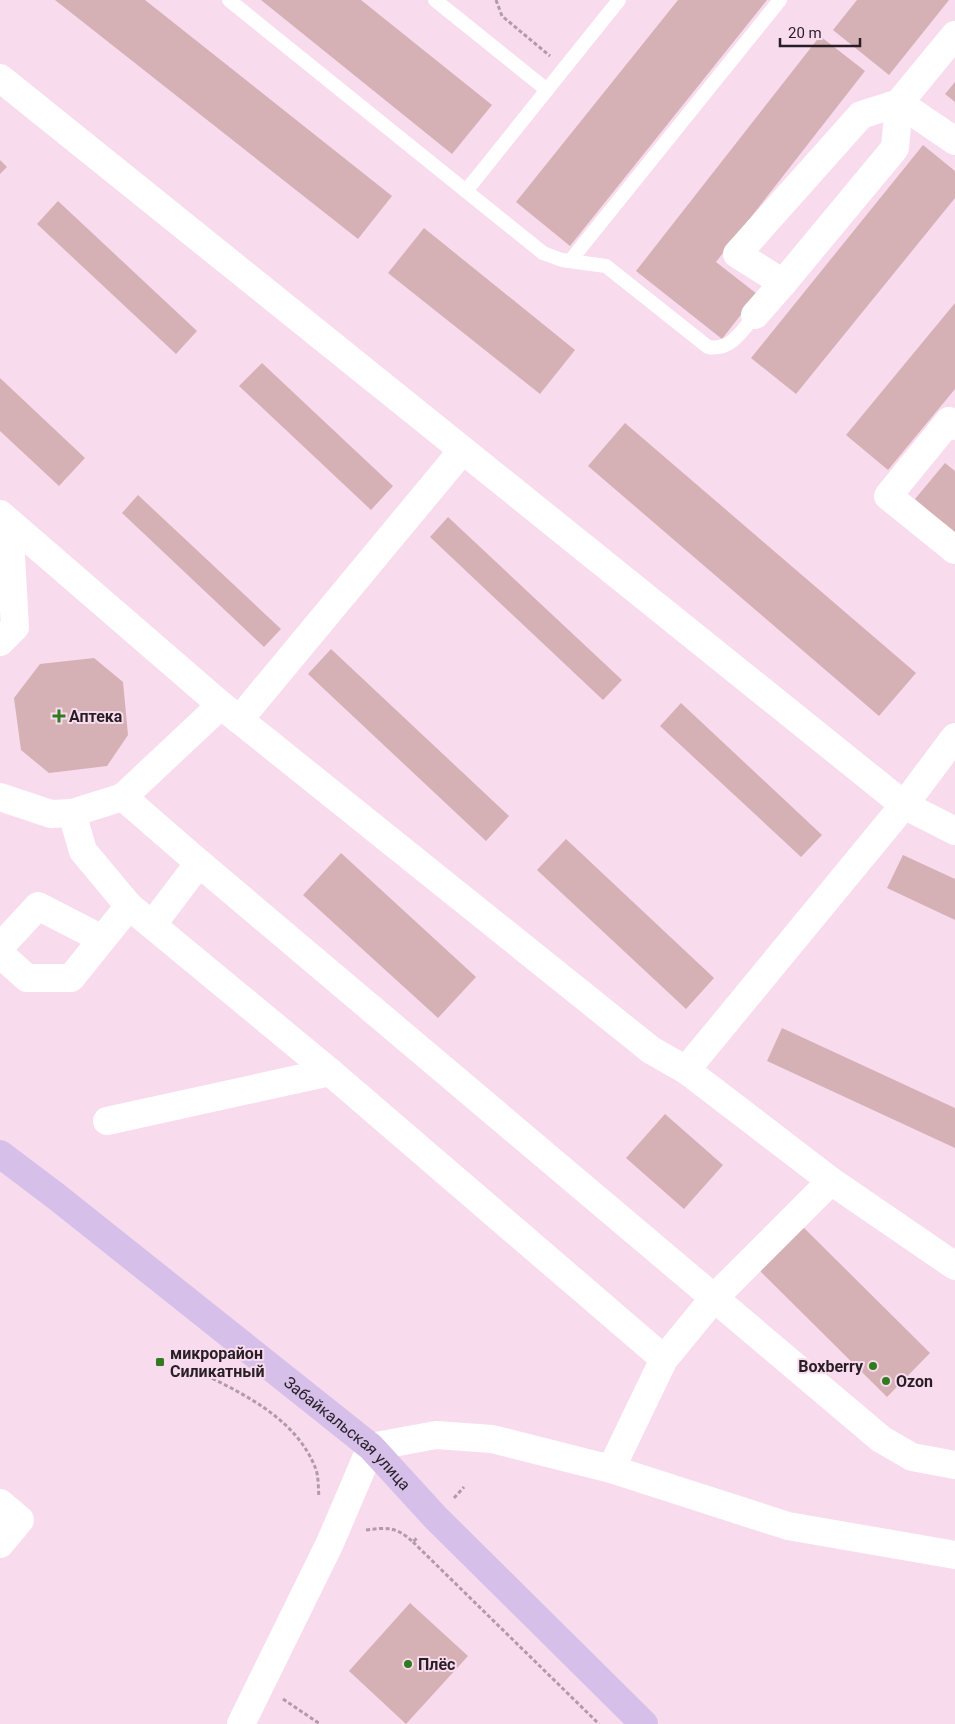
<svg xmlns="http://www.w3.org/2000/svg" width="955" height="1724" font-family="Roboto,sans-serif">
<rect width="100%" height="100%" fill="#f9dbee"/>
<g fill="#d5b1b5">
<path d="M55 0H145L392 196 358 239Z"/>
<path d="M261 0H361L492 105 452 154Z"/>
<path d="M678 0H767L570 246 516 202Z"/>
<path d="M857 0H949L889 75 833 30Z"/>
<path d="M820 36 865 71 716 262 757 294 722 339 636 271Z"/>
<path d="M955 82V102L945 94Z"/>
<path d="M923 145 955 171V198L796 394 751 358Z"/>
<path d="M0 160 7 167 0 174Z"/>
<path d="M58 201 197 331 176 354 37 224Z"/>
<path d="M424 228 575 350 540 394 388 273Z"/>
<path d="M955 303V389L888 470 846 435Z"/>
<path d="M262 363 393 486 371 510 239 386Z"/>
<path d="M0 378 85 458 59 486 0 431Z"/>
<path d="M625 423 916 673 879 716 588 466Z"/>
<path d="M945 463 955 471V533L915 499Z"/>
<path d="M138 495 281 629 264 647 122 513Z"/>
<path d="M448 517 622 680 603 700 430 537Z"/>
<path d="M331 649 509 816 486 841 308 674Z"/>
<path d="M94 658 123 682 128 735 107 766 49 773 21 750 14 698 40 664Z"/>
<path d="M681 703 822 835 801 857 660 726Z"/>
<path d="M566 839 714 978 686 1009 537 870Z"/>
<path d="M341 853 476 977 438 1018 303 895Z"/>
<path d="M903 855 955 879V920L887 888Z"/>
<path d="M782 1028 955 1108V1148L767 1061Z"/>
<path d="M665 1114 723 1165 684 1209 626 1158Z"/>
<path d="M798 1222 930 1353 887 1397 754 1265Z"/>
<path d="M410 1603 468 1656 406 1724 349 1671Z"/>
</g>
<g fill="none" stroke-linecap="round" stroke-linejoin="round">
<g stroke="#b29ba9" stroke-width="3" stroke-dasharray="4 2.5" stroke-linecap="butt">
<path d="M496 0 502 16 550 56"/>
<path d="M195 1370C240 1392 295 1417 315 1467 319 1476 318 1488 319 1497"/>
<path d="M454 1498 464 1487"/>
<path d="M366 1530C388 1527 397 1527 413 1542L418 1537"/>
<path d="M413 1542 599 1724"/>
<path d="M283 1699 320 1724"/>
</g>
<g stroke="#fff" stroke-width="14">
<path d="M229 0 543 253 562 260 606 266 708 347C731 351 742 331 755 315"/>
<path d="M435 0 547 90"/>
<path d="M466 191 619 0"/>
<path d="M570 261 780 0"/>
</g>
<g stroke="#fff" stroke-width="28">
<path d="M0 78 904 805 686 1070"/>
<path d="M783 283 895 148 899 103 955 141"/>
<path d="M755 315 783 283 737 254 861 115 899 103 955 35"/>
<path d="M955 426 949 421 888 496 955 550"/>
<path d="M0 514 221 705 651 1050 686 1070 831 1181 715 1297 664 1359 611 1469"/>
<path d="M0 642 15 627 9 522"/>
<path d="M239 720 462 451"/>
<path d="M955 737 904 805 955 831"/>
<path d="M0 797 51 814 72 813"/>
<path d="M123 797 72 813 83 851 129 906"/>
<path d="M199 863 881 1439 912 1457 955 1465"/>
<path d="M152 925 199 863 123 797 221 705"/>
<path d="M0 947 38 906 102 939"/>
<path d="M0 954 27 978H71L129 906 330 1072 664 1359"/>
<path d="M107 1121 330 1072"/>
<path d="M831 1181 955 1266"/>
<path d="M0 1503 20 1520 0 1544"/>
<path d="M241 1724 330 1543 371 1447 436 1435 492 1439 611 1469 788 1526 955 1555"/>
</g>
<path stroke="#d6c0ea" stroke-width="28" id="s1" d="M0 1154 57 1197 371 1447 435 1517 644 1724"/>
</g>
<g fill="#307a1f" stroke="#f9dbee" stroke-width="2">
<path d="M56.5 708.5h5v5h5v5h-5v5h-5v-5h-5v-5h5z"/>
<rect x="155" y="1357" width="10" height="10" rx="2.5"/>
<circle cx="873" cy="1366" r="5"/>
<circle cx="886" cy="1381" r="5"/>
<circle cx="408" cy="1664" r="5"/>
</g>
<g text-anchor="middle" stroke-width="4" stroke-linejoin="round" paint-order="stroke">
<g font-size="16" font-weight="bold" fill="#281e25" stroke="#f9dbee" text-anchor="start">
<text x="69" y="722">Аптека</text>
<text x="170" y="1359">микрорайон<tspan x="170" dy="18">Силикатный</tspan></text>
<text x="863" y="1372" text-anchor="end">Boxberry</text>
<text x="896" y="1387">Ozon</text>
<text x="418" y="1670">Плёс</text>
</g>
<g font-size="16" fill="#281e25" stroke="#f9dbee">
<text dy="6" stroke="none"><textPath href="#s1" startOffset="446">Забайкальская улица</textPath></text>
</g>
</g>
<path d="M780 38v8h80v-8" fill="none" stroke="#281e25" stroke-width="2.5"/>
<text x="788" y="38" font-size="15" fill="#281e25" stroke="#f9dbee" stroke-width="4" paint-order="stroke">20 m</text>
</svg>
